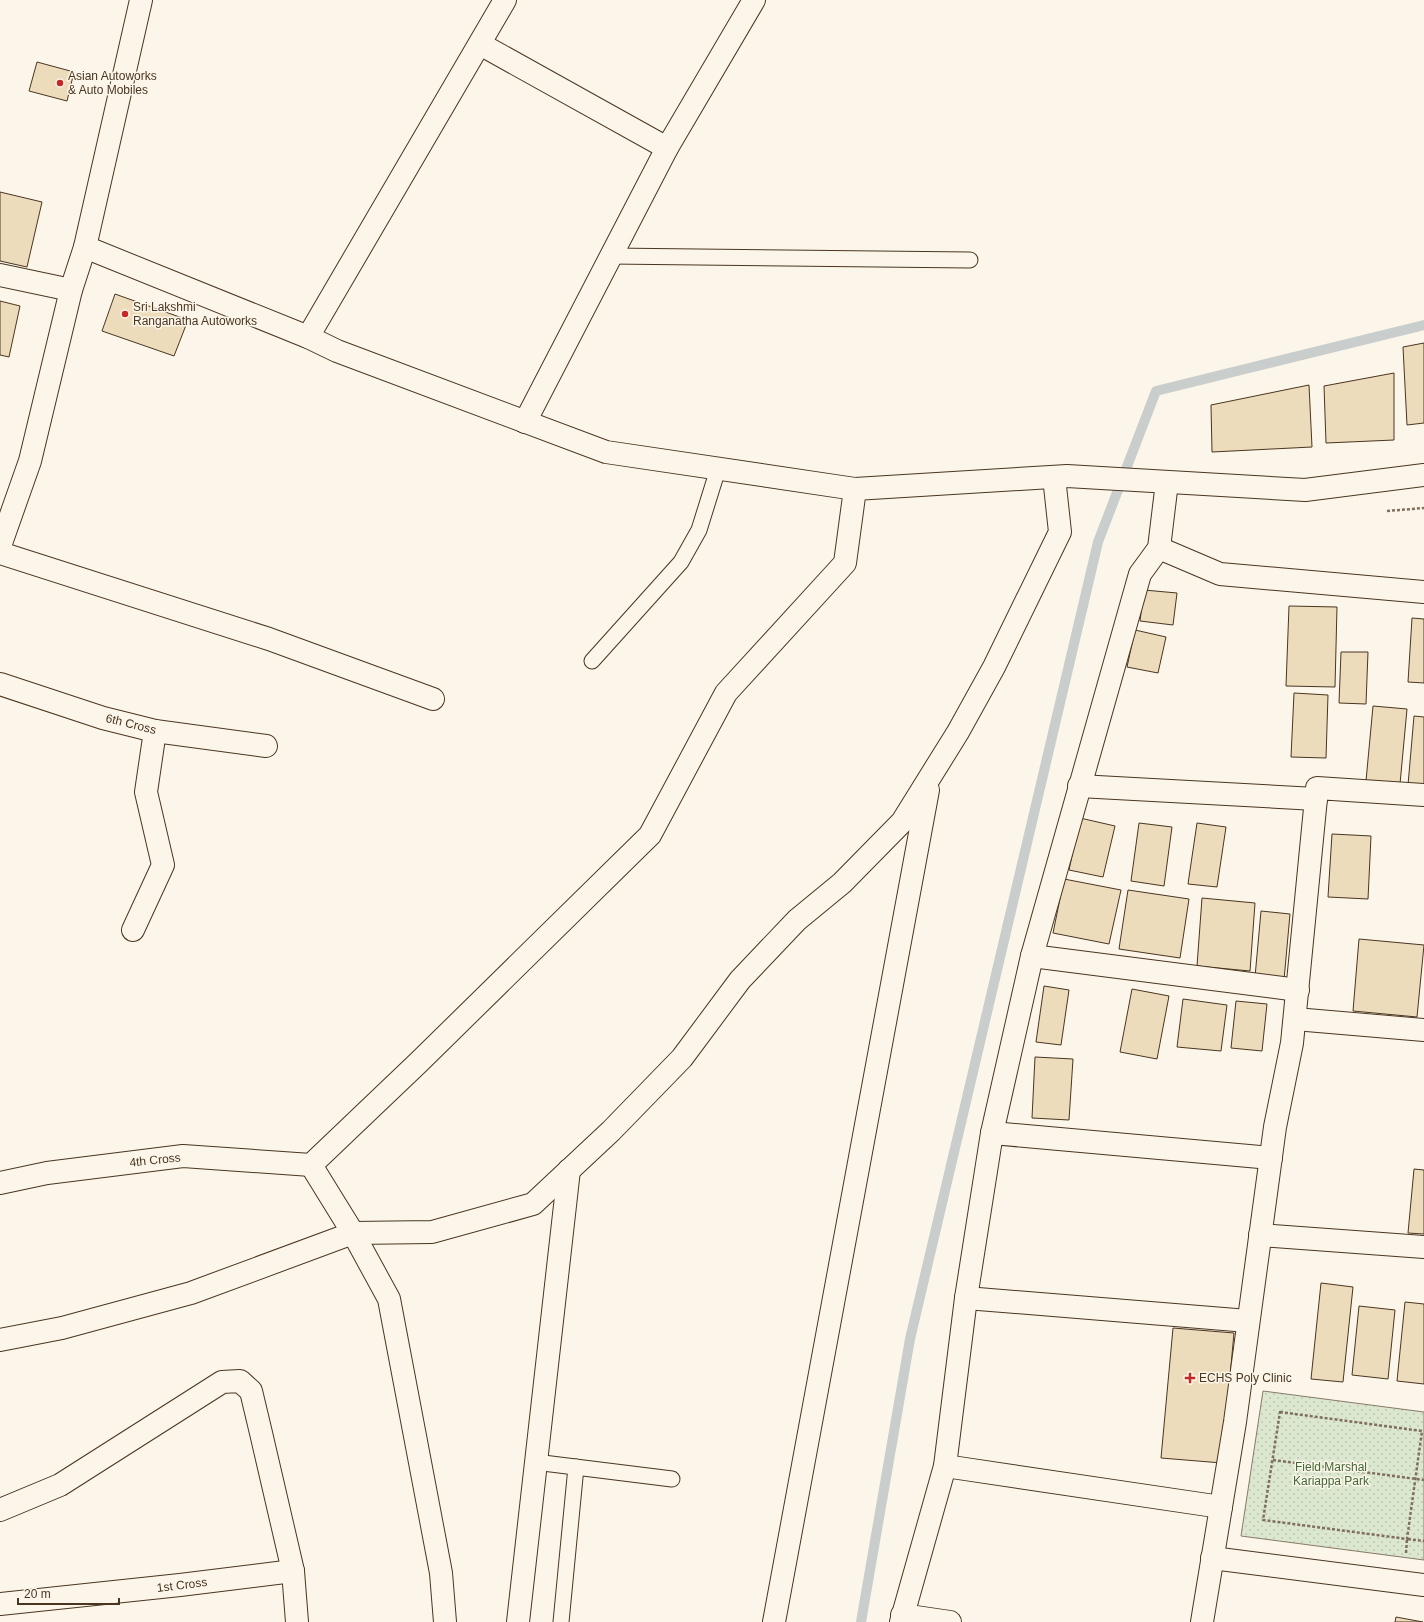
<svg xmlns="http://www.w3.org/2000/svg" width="1424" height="1622" font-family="Arial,sans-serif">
<defs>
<pattern id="park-dots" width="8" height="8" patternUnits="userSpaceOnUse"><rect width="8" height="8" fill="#dce7d0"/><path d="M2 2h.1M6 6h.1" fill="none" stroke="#bec7b2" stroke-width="1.8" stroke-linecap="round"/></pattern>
</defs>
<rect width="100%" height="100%" fill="#fbf6e9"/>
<path fill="url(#park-dots)" stroke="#887966" d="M1263 1391 1424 1412V1560L1241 1536Z"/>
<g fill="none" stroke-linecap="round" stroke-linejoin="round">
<path stroke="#c9cecd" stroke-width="10" d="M861 1622 910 1339 1098 542 1156 391 1424 325"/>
</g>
<g fill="#ecdcbc" stroke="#4a3520">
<path d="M37 62 74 72 67 101 29 91Z"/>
<path d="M0 192 42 202 27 267 0 261Z"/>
<path d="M115 294 188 320 174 356 102 331Z"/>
<path d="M0 301 20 306 9 357 0 355Z"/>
<path d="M1424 343V423L1407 425 1403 347Z"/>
<path d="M1394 373V440L1326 443 1324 386Z"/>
<path d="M1309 385 1312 447 1212 452 1211 405Z"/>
<path d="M1144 590 1177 593 1173 625 1140 621Z"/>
<path d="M1289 606 1337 607 1335 687 1286 686Z"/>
<path d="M1412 618 1424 619V683L1408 682Z"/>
<path d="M1135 630 1166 637 1158 673 1127 667Z"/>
<path d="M1341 652H1368L1366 704 1339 703Z"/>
<path d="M1294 693 1328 695 1326 758 1291 757Z"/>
<path d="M1373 706 1407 709 1400 784 1366 781Z"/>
<path d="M1414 716 1424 717V786L1408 785Z"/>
<path d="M1080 818 1115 826 1103 877 1069 870Z"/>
<path d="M1139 823 1172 827 1164 886 1131 881Z"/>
<path d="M1197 823 1226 827 1217 887 1188 884Z"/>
<path d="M1332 834 1371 836 1368 899 1328 897Z"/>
<path d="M1064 879 1121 890 1109 944 1053 933Z"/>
<path d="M1128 890 1189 899 1180 958 1119 949Z"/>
<path d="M1202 898 1255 903 1250 971 1197 966Z"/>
<path d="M1261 911 1290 914 1284 980 1255 977Z"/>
<path d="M1359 939 1424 945 1417 1017 1353 1011Z"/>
<path d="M1044 986 1069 990 1061 1045 1036 1042Z"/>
<path d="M1132 989 1169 996 1157 1059 1120 1052Z"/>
<path d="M1183 999 1227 1005 1221 1051 1177 1047Z"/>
<path d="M1236 1001 1267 1004 1262 1051 1231 1048Z"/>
<path d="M1035 1057 1073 1059 1069 1120 1032 1118Z"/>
<path d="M1414 1169 1424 1170V1234L1408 1233Z"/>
<path d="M1321 1283 1353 1287 1343 1382 1311 1379Z"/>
<path d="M1405 1302 1424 1304V1384L1397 1381Z"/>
<path d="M1359 1306 1395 1310 1388 1379 1352 1375Z"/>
<path d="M1173 1328 1234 1333 1222 1463 1161 1458Z"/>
<path d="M1396 1617 1423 1622H1395Z"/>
</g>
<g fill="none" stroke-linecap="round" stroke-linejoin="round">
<g stroke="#4a3520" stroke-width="17">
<g id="service">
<path d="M610 256 970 260"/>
<path d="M592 661 681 562 699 530 718 469"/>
<path d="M535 1462 672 1479"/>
<path d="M561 1622 576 1467"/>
</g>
</g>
<g stroke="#4a3520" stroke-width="24">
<g id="minor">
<path d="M480 44 667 148 525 422"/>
<path d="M667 148 754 0"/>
<path d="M85 247 308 337 337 351 606 452 855 489 1067 476 1305 490 1424 475"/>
<path d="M0 275 71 290"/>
<path d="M308 337 505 0"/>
<path d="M1159 548 1220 574 1424 592"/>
<path d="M0 553 269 639 433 699"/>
<path d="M0 684 103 718 155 731 266 746"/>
<path d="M1079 786 1316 799"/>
<path d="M133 930 163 865 146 792 155 731"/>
<path d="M1032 956 1298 990"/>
<path d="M1295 1019 1424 1030"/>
<path d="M992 1133 1271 1158"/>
<path d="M311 1165 419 1062 650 835 726 693 845 563 855 489"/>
<path d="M311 1165 353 1233 389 1299 441 1573 445 1622"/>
<path d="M0 1183 47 1173 183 1156 311 1165"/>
<path d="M1260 1235 1424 1247"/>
<path d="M966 1298 1248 1321"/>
<path d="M0 1340 62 1328 191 1293 353 1233 432 1232 533 1204 611 1131 682 1058 740 980 797 920 842 883 902 822 958 732 994 667 1060 532 1054 477"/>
<path d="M945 1466 1221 1507"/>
<path d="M0 1510 60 1485 222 1382 240 1381 251 1391 261 1433 293 1571 297 1622"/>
<path d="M1212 1558 1424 1585"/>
<path d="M0 1604 180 1585 293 1571"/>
<path d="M902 1615 950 1622"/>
<path d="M518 1622 569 1170"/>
<path d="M774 1622 928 790"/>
<path d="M901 1622 945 1466 966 1298 992 1133 1032 956 1140 574 1159 548 1167 482"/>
<path d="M1202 1622 1235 1422 1275 1127 1292 1043 1317 788 1424 795"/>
</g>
</g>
<g stroke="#4a3520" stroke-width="24">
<path id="tertiary" d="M0 546 30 461 71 290 85 247 141 0"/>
</g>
<g stroke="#7f6f5c" stroke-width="2.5" stroke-dasharray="3 2" stroke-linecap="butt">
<path d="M1387 511 1424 508"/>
<path d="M1280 1412 1422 1431 1407 1539 1263 1520Z"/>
<path d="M1273 1460 1424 1480"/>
<path d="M1406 1553 1407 1539 1424 1541"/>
</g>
<use href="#service" stroke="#fbf6e9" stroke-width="15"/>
<use href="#minor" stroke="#fbf6e9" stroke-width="22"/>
<use href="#tertiary" stroke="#fbf6e9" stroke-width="22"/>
</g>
<g fill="#c62828" stroke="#fbf6e9" stroke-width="1.5">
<circle cx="60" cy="83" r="4"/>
<circle cx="125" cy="314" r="4"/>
<path d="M1188 1372h4v4h4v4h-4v4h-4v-4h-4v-4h4z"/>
</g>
<g text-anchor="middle" stroke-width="3" stroke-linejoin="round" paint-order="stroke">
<g font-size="12" fill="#4a3520" stroke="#fbf6e9" text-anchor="start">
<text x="68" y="80">Asian Autoworks<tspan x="68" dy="14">&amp; Auto Mobiles</tspan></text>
<text x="133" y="311">Sri Lakshmi<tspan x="133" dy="14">Ranganatha Autoworks</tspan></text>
<text x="1199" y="1382">ECHS Poly Clinic</text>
</g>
<g font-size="12" fill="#4a3520" stroke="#fbf6e9">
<text transform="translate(131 724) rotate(14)" y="4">6th Cross</text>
<text transform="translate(155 1160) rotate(-6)" y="4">4th Cross</text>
<text transform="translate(182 1585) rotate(-7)" y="4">1st Cross</text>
</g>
<g font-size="12" fill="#436837" stroke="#fbf6e9">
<text x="1331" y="1471">Field Marshal<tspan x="1331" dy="14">Kariappa Park</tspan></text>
</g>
</g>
<path d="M18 1598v6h101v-6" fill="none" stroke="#4a3520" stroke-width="2"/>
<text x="24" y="1598" font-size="12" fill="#4a3520" stroke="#fbf6e9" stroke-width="3" paint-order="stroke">20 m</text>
</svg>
